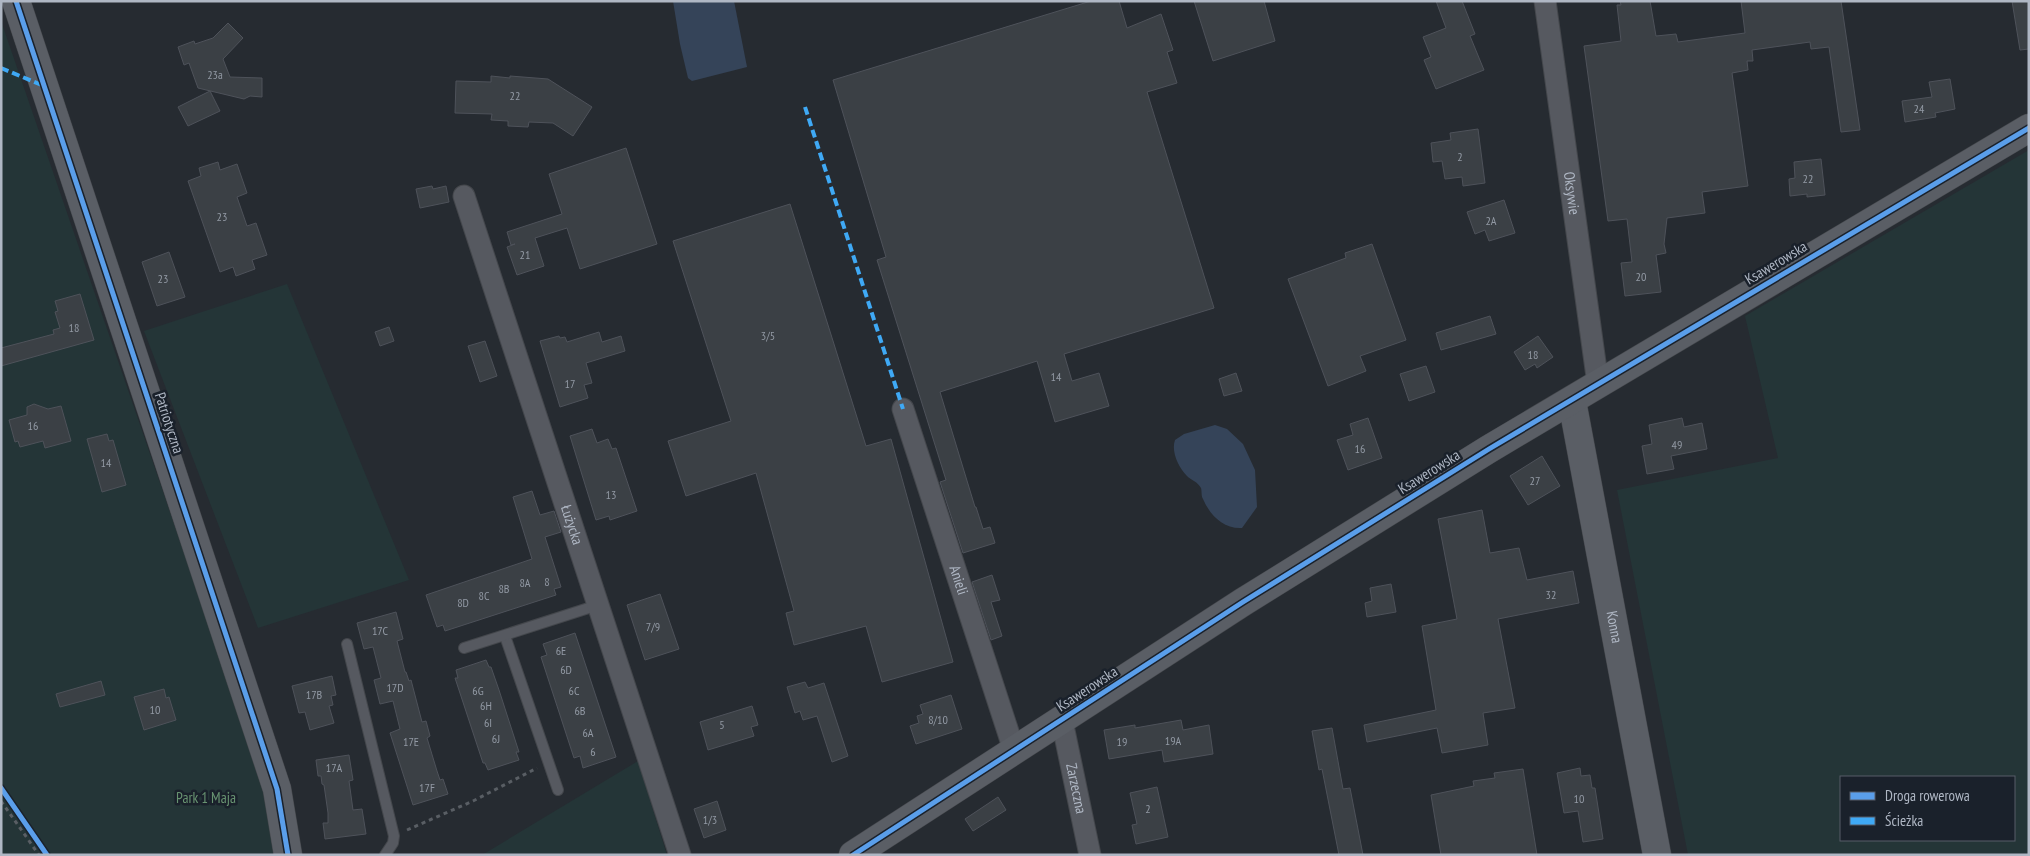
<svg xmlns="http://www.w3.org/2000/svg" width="2030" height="856" font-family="'PT Sans Narrow',sans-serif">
<rect width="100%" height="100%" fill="#262b31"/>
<g fill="#243537" fill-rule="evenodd">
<path d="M1 21 243 724 275 821 279 855H1Z"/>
<path d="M2029 150V855H1688L1617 490 1778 458 1745 316ZM1841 777H2014V840H1841Z"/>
<path d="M287 284 409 580 258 628 144 331Z"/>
<path d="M638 761 667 855H482Z"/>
</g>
<g fill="#354459">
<path d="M673 1H734L747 67 692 81 688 78 680 44Z"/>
<path d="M1215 425 1227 429 1243 444 1255 470 1257 507 1242 528C1223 529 1210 515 1203 499 1201 496 1202 491 1201 488 1198 482 1191 480 1187 476 1178 467 1171 451 1175 440L1184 434Z"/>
</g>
<g fill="#3b4045" stroke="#4e525a">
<path d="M1091 1H1119L1127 28 1161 14 1173 50 1167 52 1177 83 1147 92 1214 308 1064 354 1072 381 1099 373 1109 406 1055 422 1037 361 940 392 975 507H976L983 529 990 527 995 543 963 553 940 482 946 480 877 260 886 257 833 80Z"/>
<path d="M1194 1H1264L1275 41 1213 61Z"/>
<path d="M1436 1H1462L1475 34 1470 36 1484 70 1436 89 1424 60 1431 57 1423 37 1446 28Z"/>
<path d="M1620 1H1650L1656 36 1676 34 1678 42 1745 33 1741 1H1841L1860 130 1841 132 1829 47 1811 49 1810 42 1752 50 1753 61H1747L1748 70 1732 73 1748 186 1702 192 1705 213 1667 218 1664 244 1666 253 1656 255 1661 292 1625 296 1621 263 1632 262 1627 219 1608 221 1584 46 1621 41 1617 5H1621Z"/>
<path d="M2012 1H2029V49L2020 50Z"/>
<path d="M228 23 243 38 223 59 230 77 262 78V97L250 96 244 99 198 88 189 63 184 65 178 47 194 41 195 44 213 38Z"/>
<path d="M491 76 510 78V76L548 79 592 107 573 136 553 123 529 122 528 127 508 126V121L491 120 492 114 455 113 456 81 491 82Z"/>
<path d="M1950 79 1955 109 1935 113 1936 117 1905 122 1902 101 1932 97 1929 82Z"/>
<path d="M210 91 220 111 188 126 178 107Z"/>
<path d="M1478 129 1485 183 1463 186 1462 177 1445 179 1442 161 1433 162 1431 143 1451 140 1450 133Z"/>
<path d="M626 148 657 244 580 269 567 228 535 238 544 266 517 275 507 247 515 244 511 245 507 232 562 214 549 174Z"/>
<path d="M1821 159 1825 195 1807 197V194L1790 196 1789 179 1795 178 1794 162Z"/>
<path d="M218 162 220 170 237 164 247 193 237 197 247 226 256 223 267 255 252 260 255 269 236 276 233 267 220 272 188 181 201 176 199 168Z"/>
<path d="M432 186 433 189 446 186 449 202 420 208 416 189Z"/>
<path d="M1504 200 1515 233 1489 241 1485 230 1475 234 1467 212Z"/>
<path d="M790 204 866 446 891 439 953 662 882 682 866 626 794 645 786 613 794 611 756 473 686 496 668 441 731 421 673 241Z"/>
<path d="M1372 244 1406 340 1360 356 1366 371 1328 386 1288 279 1346 258 1345 253Z"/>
<path d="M169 252 185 297 157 306 142 262Z"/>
<path d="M80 294 94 340 1 366V348L54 334 53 330 60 328 55 312 58 311 55 301Z"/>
<path d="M1490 316 1496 334 1441 350 1436 333Z"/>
<path d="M389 327 394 341 380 346 375 332Z"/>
<path d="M599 332 602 342 621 336 625 351 586 363 592 383 584 385 588 398 560 407 540 341 559 336 560 338 565 337 567 342Z"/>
<path d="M1538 336 1553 357 1537 368 1535 364 1525 370 1514 352Z"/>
<path d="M485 341 497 376 480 382 468 346Z"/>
<path d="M1426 366 1435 392 1409 401 1400 374Z"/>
<path d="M1236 373 1242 391 1224 396 1219 379Z"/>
<path d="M34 404 48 409 61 406 71 441 45 448 43 441 20 447 18 441 15 442 9 420 27 415V407Z"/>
<path d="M1368 418 1382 458 1348 470 1337 440 1353 435 1350 424Z"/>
<path d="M1682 418 1684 427 1702 423 1707 449 1671 456 1674 469 1647 474 1642 446 1652 444 1649 425Z"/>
<path d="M592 429 597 443 608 439 612 449 616 448 637 511 610 520 609 516 596 520 570 436Z"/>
<path d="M107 434 109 441 113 440 126 485 102 492 87 439Z"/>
<path d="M1542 456 1560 486 1528 505 1510 476Z"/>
<path d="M532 491 540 515 554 511 561 532 545 537 561 587 554 589 556 595 445 631 443 625 437 627 426 595 532 559 513 497Z"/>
<path d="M1482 510 1490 553 1519 548 1527 580 1573 571 1579 603 1498 619 1515 708 1483 713 1488 745 1442 753 1437 728 1367 742 1364 725 1436 710 1422 626 1457 619 1438 519Z"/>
<path d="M992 575 1000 600 991 602 1002 636 991 640 972 582Z"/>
<path d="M1391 584 1396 612 1367 617 1365 603 1372 601 1370 588Z"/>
<path d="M660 594 679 649 645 660 627 605Z"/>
<path d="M396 612 403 639 397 641 405 672H406L409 681 411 680 422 722 426 721 430 736 427 738 437 771 440 780 443 779 448 794 413 805 390 733 400 729 393 701 380 704 374 680 381 678 373 647 364 649 357 623Z"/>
<path d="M575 633 616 757 583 768 580 756 574 758 541 657 547 655 543 644Z"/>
<path d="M486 660 489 667H491L499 690 519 752H516L519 760 488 770 485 763H483L455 678H458L456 670Z"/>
<path d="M332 676 336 695 331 696 333 705 329 706 334 723 310 730 305 712 299 713 292 686Z"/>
<path d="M101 681 105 695 60 707 56 694Z"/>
<path d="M805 682 808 688 824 683 848 756 832 762 817 716 803 720 800 711 795 713 787 687Z"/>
<path d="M164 689 166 698 169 697 176 720 144 730 134 697Z"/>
<path d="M951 695 962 729 916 744 910 726 919 723 917 716 923 714 920 705Z"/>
<path d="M752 706 758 725 751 727 754 736 708 750 700 722Z"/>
<path d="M1181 720 1183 730 1209 725 1213 754 1164 762 1162 750 1109 759 1104 730 1135 725V728Z"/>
<path d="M1332 728 1343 789 1350 788 1363 855H1339L1322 769 1319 770 1312 731Z"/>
<path d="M349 755 353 780 349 781 353 810 362 809 366 834 325 839 323 823H328V813L324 785 322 784 321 776H318L316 760Z"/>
<path d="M1580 768 1581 776 1590 775 1592 788H1595L1603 839 1583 842 1578 811 1564 813 1557 773Z"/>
<path d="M1523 769 1537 855H1441L1431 795 1474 786 1473 781 1495 778 1494 773Z"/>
<path d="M1157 787 1168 837 1136 844 1132 825 1137 824 1130 793Z"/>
<path d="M998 797 1006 810 973 831 965 819Z"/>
<path d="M717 801 726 830 704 838 694 809Z"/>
</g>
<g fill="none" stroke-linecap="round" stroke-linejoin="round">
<g stroke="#44474c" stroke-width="12">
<g id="lane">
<path d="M505 636 558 790"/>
<path d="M347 644 394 836 393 843 385 855"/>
<path d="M464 648 598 605"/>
</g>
</g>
<g stroke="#44474c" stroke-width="23">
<g id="street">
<path id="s1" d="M1545 1 1598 384"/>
<path id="s2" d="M464 196 680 855"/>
<path id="s3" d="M903 409 1014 750"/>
<path id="s4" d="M1062 721 1090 855"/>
</g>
</g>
<g stroke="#44474c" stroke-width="29">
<g id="secondary">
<path d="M16 1 277 789 288 855"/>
<path id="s5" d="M1572 401 1657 855"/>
<path d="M853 855 1243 602 1489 449 2029 128"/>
</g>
</g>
<g stroke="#595e64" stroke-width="3" stroke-dasharray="4 4" stroke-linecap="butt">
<path d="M1 801 39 855"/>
<path d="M407 830 473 801 537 768"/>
</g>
<use href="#lane" stroke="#565960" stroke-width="10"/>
<use href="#street" stroke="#565960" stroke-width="21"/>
<use href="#secondary" stroke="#5a5e65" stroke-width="28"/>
<g stroke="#3fa9f5" stroke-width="4" stroke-dasharray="8 4" stroke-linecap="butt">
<path d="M1 68 44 86"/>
<path d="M805 107 903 409"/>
</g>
<g stroke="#1a212b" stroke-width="8">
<g id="cycleway">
<path d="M16 1 277 789 288 855"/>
<path d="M1 788 47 855"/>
<path d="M853 855 1243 602 1489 449 2029 128"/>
</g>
</g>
<use href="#cycleway" stroke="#5a9eea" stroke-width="5"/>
</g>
<g text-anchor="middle" stroke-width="5" stroke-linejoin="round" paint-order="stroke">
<g font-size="12" fill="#9299a4">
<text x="215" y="79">23a</text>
<text x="515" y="100">22</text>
<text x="1919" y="113">24</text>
<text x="1460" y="161">2</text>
<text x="1808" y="183">22</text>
<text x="222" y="221">23</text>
<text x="1491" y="225">2A</text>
<text x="525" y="259">21</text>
<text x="1641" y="281">20</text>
<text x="163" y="283">23</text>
<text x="74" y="332">18</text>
<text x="768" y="340">3/5</text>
<text x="1533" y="359">18</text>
<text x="1056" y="381">14</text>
<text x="570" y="388">17</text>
<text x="33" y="430">16</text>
<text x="1677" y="449">49</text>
<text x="1360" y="453">16</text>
<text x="106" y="467">14</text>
<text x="1535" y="485">27</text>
<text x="611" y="499">13</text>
<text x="547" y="586">8</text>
<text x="525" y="587">8A</text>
<text x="504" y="593">8B</text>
<text x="1551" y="599">32</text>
<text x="484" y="600">8C</text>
<text x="463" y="607">8D</text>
<text x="653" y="631">7/9</text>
<text x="380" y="635">17C</text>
<text x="561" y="655">6E</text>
<text x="566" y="674">6D</text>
<text x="395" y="692">17D</text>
<text x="478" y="695">6G</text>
<text x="574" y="695">6C</text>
<text x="314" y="699">17B</text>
<text x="486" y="710">6H</text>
<text x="155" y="714">10</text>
<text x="580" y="715">6B</text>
<text x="938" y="724">8/10</text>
<text x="488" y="727">6I</text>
<text x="722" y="729">5</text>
<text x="588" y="737">6A</text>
<text x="496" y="743">6J</text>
<text x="1173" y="745">19A</text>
<text x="411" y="746">17E</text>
<text x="1122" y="746">19</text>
<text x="593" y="756">6</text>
<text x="334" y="772">17A</text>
<text x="427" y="792">17F</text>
<text x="1579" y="803">10</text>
<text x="1148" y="813">2</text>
<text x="710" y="824">1/3</text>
</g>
<g font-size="15" fill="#afb7c4" stroke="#1a212b">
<text dy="5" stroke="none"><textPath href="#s1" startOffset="194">Oksywie</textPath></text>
<text transform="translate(1776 263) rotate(-31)" y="5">Ksawerowska</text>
<text transform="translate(169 423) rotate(72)" y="5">Patriotyczna</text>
<text transform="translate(1429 472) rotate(-32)" y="5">Ksawerowska</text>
<text dy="5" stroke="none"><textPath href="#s2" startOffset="346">Łużycka</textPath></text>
<text dy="5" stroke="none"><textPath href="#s3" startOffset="180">Anieli</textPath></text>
<text dy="5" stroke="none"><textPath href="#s5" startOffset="230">Konna</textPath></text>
<text transform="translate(1087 689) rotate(-33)" y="5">Ksawerowska</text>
<text dy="5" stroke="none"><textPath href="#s4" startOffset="69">Zarzeczna</textPath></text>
</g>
<g font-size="15" fill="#689371" stroke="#1a212b">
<text x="206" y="803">Park 1 Maja</text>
</g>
</g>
<rect width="2030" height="856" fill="none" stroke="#afb7c4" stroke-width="5"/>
<rect x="1840" y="776" width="175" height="65" fill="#1a212b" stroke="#565d68"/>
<rect x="1850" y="792" width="25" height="8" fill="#5a9eea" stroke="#565d68"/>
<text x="1885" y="801" font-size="15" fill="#afb7c4">Droga rowerowa</text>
<rect x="1850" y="817" width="25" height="8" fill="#3fa9f5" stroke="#565d68"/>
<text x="1885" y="826" font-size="15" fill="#afb7c4">Ścieżka</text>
</svg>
